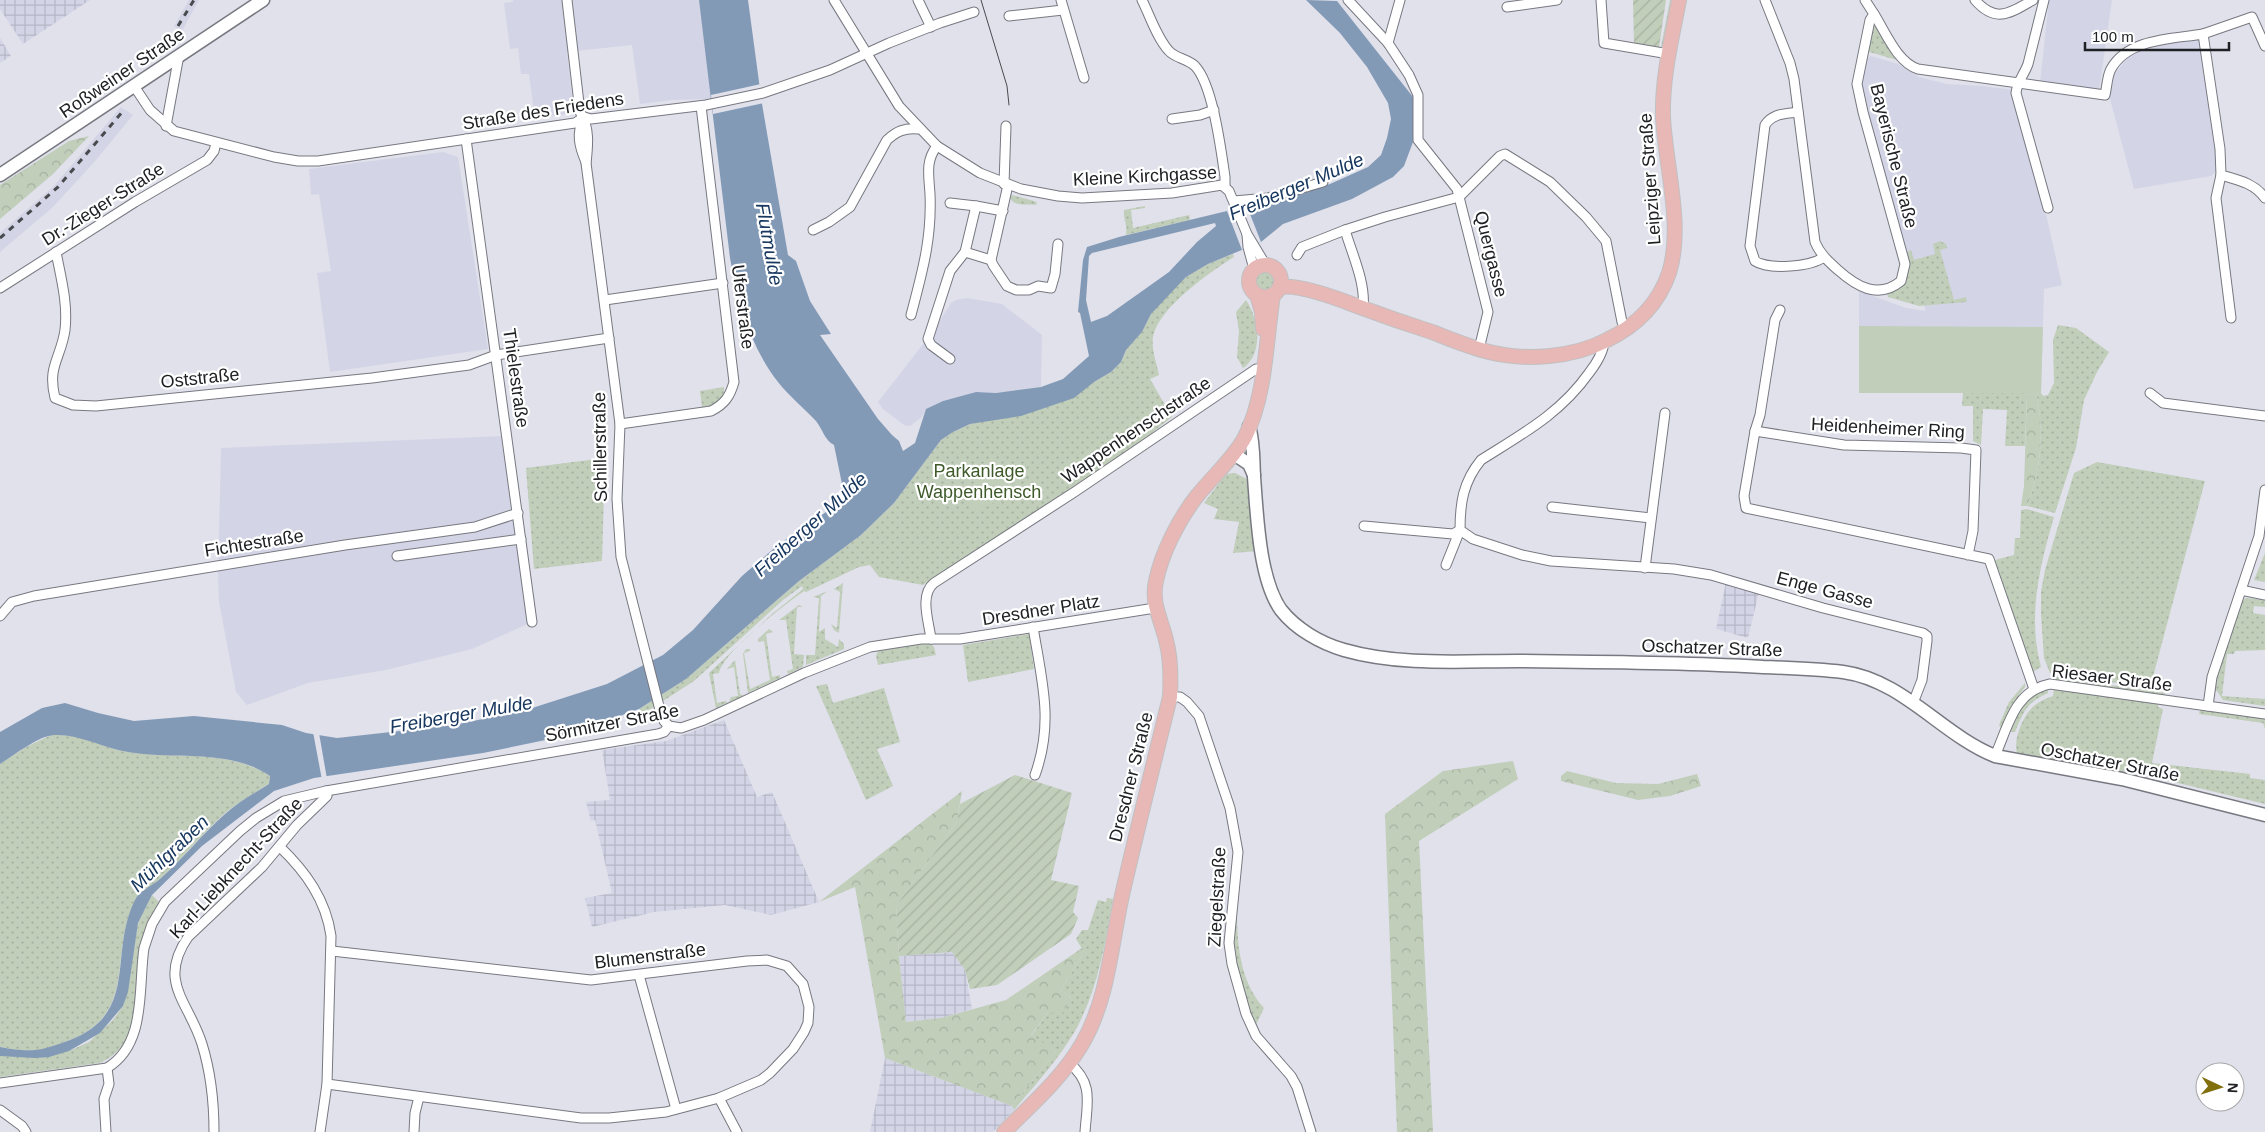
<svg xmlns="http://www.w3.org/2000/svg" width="2265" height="1132" font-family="Helvetica,sans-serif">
<defs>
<pattern id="industrial-grid" width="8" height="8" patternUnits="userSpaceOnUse" patternTransform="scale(1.25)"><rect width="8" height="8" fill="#d3d5e6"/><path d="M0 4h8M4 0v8" fill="none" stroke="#b5b7c5"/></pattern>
<pattern id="grass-dots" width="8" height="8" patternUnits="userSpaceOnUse" patternTransform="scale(1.25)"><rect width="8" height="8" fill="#c1ceba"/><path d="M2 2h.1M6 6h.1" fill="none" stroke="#a6b1a0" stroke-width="1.8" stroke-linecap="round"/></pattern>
<pattern id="forest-crowns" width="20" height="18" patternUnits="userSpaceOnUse" patternTransform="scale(1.25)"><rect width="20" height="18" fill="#c1ceba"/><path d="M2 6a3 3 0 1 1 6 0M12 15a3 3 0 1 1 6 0" fill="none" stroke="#a6b1a0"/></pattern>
<pattern id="garden-furrows" width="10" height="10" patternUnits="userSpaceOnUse" patternTransform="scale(1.25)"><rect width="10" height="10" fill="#c1ceba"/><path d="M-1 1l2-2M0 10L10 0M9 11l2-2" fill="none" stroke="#a6b1a0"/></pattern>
</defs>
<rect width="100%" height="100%" fill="#e0e1eb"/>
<g fill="#d3d5e6">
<path d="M189 0H199L182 31 174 26Z"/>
<path d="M513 0H699L712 99 672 100 640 104 632 45 567 52 574 113 535 119 529 74H521L518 48 510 49 504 3 513 2Z"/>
<path d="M2049 0H2112L2099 91 2040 83Z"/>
<path d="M2198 38 2201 40 2219 169 2211 176 2134 189 2109 95 2112 77 2130 55 2143 47Z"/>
<path d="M1871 56 1898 64 1919 77 1947 84 1982 86 2014 90 2044 205 2062 285 2044 289 2041 393H1859V291L1906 308 1926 311 1900 236 1861 92 1860 81 1864 60Z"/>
<path d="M121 107 133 115 95 161 53 207 0 252V233L53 187Z"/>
<path d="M443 152 458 157 488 349 330 372 317 273 331 271 319 194 311 195 309 169Z"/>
<path d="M967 298 1002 304 1042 335 1041 387 996 393 976 392 943 401 926 409 922 417 910 426 904 425 883 409 878 402 934 330 951 303 956 300Z"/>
<path d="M503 436 532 622 472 649 386 670 308 683 247 705 236 692 219 602 218 573 221 448Z"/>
</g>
<g fill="url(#industrial-grid)">
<path d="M0 0H90L23 44 0 9Z"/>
<path d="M0 38 11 56 0 63Z"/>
<path d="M1726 582 1759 592 1748 638 1716 629Z"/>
<path d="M724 720 757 797 772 792 819 902 771 915 725 905 654 912 592 927 585 898 612 893 595 820 591 821 586 802 610 800 602 750 666 741Z"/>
<path d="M952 952 965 970 972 1009 941 1018 906 1022 899 956Z"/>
<path d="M885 1058 1012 1106 1014 1110 993 1132H870Z"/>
</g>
<g fill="url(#grass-dots)">
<path d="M1670 0H1674L1664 46 1661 47Z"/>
<path d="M1875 22 1898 58 1897 60 1866 51 1872 23Z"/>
<path d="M1012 195 1037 202 1036 205C1027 204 1013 207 1010 197Z"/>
<path d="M1145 206V208L1131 210 1133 228 1189 215 1190 220 1126 235C1128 226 1123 219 1124 210Z"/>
<path d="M1940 241 1946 244 1947 248 1940 250 1954 300 1966 297 1967 302 1919 306 1888 297 1887 294 1894 290 1907 259V252L1911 250 1914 260 1935 254 1933 244Z"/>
<path d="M1233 254 1234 257C1210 272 1158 308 1153 337 1151 349 1157 364 1159 375L1150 379 1172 417 1131 449 923 585 879 577 870 565 859 567 806 592 804 591C785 604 723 652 719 673L713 674 717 703 726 701 727 703 716 708 709 673 772 614 803 589 802 586 783 600 694 681 643 714 639 709 686 679 799 581 861 535 894 503 941 440 953 432 970 424 993 419 1094 382 1111 372 1121 362 1126 350 1142 332 1151 314 1165 297 1186 277 1208 264Z"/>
<circle cx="1265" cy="281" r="10"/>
<path d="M1246 300C1259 319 1264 354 1243 368L1237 357 1239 331 1236 312Z"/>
<path d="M2058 325 2076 328 2109 352 2097 372 2084 400 2076 448 2055 513 2027 506C2041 471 2045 429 2036 393H2041L2043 396 2048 395 2054 383 2053 340Z"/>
<path d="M724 387V393L716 405 702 407 700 391Z"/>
<path d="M1963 393H2027L2025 446H2005L2007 410 1983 409 1981 445 1973 441V406H1962Z"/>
<path d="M605 458 602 561 534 569 526 468Z"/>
<path d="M2097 462 2205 481 2150 688 2050 673 2044 658 2041 614V592L2045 570 2074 473Z"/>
<path d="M1235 473 1249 480 1258 551 1233 553 1239 522 1214 519 1218 509 1204 503 1226 474Z"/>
<path d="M2027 509 2054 517C2040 565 2027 616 2041 667L2033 672 1995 560 2014 555 2015 538H2020L2021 510Z"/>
<path d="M2265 553V582L2254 580Z"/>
<path d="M843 583 839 633 834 630 831 624 837 628 840 592 834 589Z"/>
<path d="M828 591 821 596 819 632 825 628V639L838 647 839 639 844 644V649L806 665V655H815L819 598 813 597Z"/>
<path d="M2246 598 2265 600V607L2254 606 2253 613 2265 615V650L2235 651 2234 654H2227L2222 696 2265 699V706L2223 700 2217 691H2215L2220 664 2241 601Z"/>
<path d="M799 605 803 607H797L794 654 804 655 803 667 788 674 787 671 793 669 786 620H779Z"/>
<path d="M769 629 773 632 766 634 772 677 780 675V678L748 693 743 654 746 649H750V651L744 653 750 689 770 680 764 641 758 642V639Z"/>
<path d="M1029 634 1034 669 968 682 963 645Z"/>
<path d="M930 643 934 647 936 655 878 665 876 656 878 651Z"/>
<path d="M735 660 740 694 744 696 729 702 731 697 738 696 734 667 727 669Z"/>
<path d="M2056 677 2165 693 2164 696 2054 681Z"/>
<path d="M2025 683V687L2011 706 2002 730 1999 725 2009 702Z"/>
<path d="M827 684 833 703 884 688 900 742 877 749 893 786 866 800 816 686Z"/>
<path d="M2048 689V693C2026 703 2024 711 2015 732H2010C2020 710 2023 697 2048 689Z"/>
<path d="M2054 689 2158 704V707L2163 709 2152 763 2250 774V778L2265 780V804L2145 775 2017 753C2013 739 2023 715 2035 705 2040 701 2047 698 2053 696Z"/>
<path d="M2200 710 2265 719V729L2263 723 2199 714Z"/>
<path d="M51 735C59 735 67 735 74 736 93 740 111 750 129 752 176 759 229 749 270 776L269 784C253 794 235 804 222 816 200 836 183 859 160 879 152 886 140 890 135 901 108 953 139 1013 70 1040 41 1052 31 1053 0 1047V764L26 747Z"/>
<path d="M1237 884C1237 926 1234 975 1264 1008L1256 1025 1248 1012 1231 942Z"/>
<path d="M152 895 159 902C152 913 145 924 143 937 134 977 147 1045 99 1063L0 1077V1056L69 1051 89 1042 113 1020 123 1006 127 992 138 923Z"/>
<path d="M1107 898 1113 899C1105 944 1098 990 1075 1031 1058 1060 1035 1085 1014 1110L1012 1106 1056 1051 1031 1036 1049 1011 1071 998 1061 990 1084 952 1076 939 1082 930H1088L1098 900 1106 902Z"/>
</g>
<g fill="url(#forest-crowns)">
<path d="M89 136 53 174 0 219V185L69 141Z"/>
<path d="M2027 393H2036C2045 429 2041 471 2027 506H2021L2024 486Z"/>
<path d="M1513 761 1518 779 1419 841 1433 1132H1397L1385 814 1443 771Z"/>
<path d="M1567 771 1616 783 1658 784 1697 774 1701 786 1670 796 1638 800 1561 781V776Z"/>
<path d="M962 791 957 821 896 906 899 956 906 1022 941 1018 1006 1000 1082 948 1084 952 1061 990 1071 998 1060 1017 1049 1011 1031 1035 1056 1051 1012 1106 885 1058 855 887 819 902Z"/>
</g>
<g fill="url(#garden-furrows)">
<path d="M1633 0H1666L1659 47 1634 44Z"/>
<path d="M1015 775 1072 793 1051 880 1079 886 1073 912 1078 918 1071 934 997 985 970 989 965 970 952 952 899 956 896 906 957 821 960 804Z"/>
</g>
<g fill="#c1ceba">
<path d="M1859 326 2043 327 2041 393H1859Z"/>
<path d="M999 470 1012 491 977 513 963 492Z"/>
</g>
<path fill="#839ab7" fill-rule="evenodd" d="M699 0H748L762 104 788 255 796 261 810 301 831 334 820 335 878 419 892 435 899 441 903 451 915 443 926 409 943 401 976 392 996 393 1041 387 1063 379 1089 356 1080 313 1078 312 1083 260 1087 247 1119 237 1227 211 1246 204 1269 202 1330 184 1368 167 1381 155 1387 138 1391 119 1388 103 1367 67 1340 33 1306 0 1337 1 1413 97V142L1404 166 1393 177 1352 199 1283 224 1261 242 1208 264 1186 277 1151 314 1142 332 1126 350 1121 362 1111 372 1094 382 1074 398 1021 416 970 424 953 432 941 440 894 503 861 535 799 581 686 679 639 709 565 736 483 753 314 778 274 791 202 846 152 895 138 923 128 992 123 1006 100 1033 69 1051 49 1057 35 1058 0 1056V1047C31 1053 41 1051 70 1040 140 1013 108 953 135 900 140 890 152 886 160 879 184 858 202 834 225 814 238 802 253 794 269 784L270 776C229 748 175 760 128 752 103 748 80 734 54 735 38 736 13 756 0 764V732L42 708 65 703 98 713 134 721 194 716 282 725 306 733 337 738 454 725 526 710 607 684 663 655 693 630 742 576 778 545 826 512 841 492 842 484 834 445C825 441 822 428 816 421 804 408 789 396 778 382 750 346 738 302 730 258ZM1215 223 1216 226 1197 242 1169 272 1107 316 1091 322 1086 300 1089 256 1092 253Z"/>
<g fill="#e0e1eb">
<path d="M761 84 764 103 713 114 711 95Z"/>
<path d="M1246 204 1261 242 1242 250 1227 211Z"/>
<path d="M313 732 319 733 327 779 322 780Z"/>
</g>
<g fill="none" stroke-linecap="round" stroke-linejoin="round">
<g stroke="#777880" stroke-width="11">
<g id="street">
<path d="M567 0 580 112C590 127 588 146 586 163L620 424 617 499 621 557 660 710 664 721 669 726"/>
<path d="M834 0 899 106 937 146 980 173 1021 189 1058 196 1082 198 1172 193 1222 185 1229 191 1247 234 1265 264"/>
<path d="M918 0 931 27"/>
<path d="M1061 0 1084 78"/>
<path d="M1142 0C1150 16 1157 38 1169 51 1175 58 1188 59 1195 66 1213 85 1221 150 1225 177V187"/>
<path d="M1348 0 1388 43 1409 75 1418 95V140L1457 189 1488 312 1479 349"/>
<path d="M1601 0 1604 43 1669 54"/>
<path d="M1765 0 1790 63 1794 79 1815 242C1820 254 1828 261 1838 270 1856 286 1878 300 1901 281L1905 264 1863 112 1857 84 1870 20 1874 14 1865 0"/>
<path d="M1975 0C1996 24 2010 13 2033 0"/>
<path d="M2044 0 2028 64C2024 75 2017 82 2016 93L2048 208"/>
<path d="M1507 7 1557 0"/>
<path d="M1874 14C1886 33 1897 62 1918 69L2105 95C2107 87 2107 76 2111 69 2128 38 2173 39 2203 34L2220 149 2221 175 2216 198 2231 318"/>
<path d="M1009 16 1063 10"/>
<path d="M2203 34 2252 17 2265 46"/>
<path d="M1388 43 1400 0"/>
<path d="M134 86 150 110 174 131 274 157 298 161H318L575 123 584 117 591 119 706 105 763 93 830 70 889 43 940 23 974 12"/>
<path d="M1798 112C1785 114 1773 113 1765 125L1750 246 1755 261C1769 270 1811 267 1824 257"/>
<path d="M584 117C576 133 579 146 586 162"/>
<path d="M1172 119 1200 115 1214 110"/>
<path d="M166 126 179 55"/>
<path d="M466 139 532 622"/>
<path d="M2221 175C2238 180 2254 183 2265 198"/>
<path d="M1004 184 1006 126"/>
<path d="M1008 185 991 260 993 265 1007 286 1016 290H1029L1038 286 1051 288 1055 274 1058 244"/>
<path d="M1234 201 1268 198 1323 182"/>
<path d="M950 203 976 206"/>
<path d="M813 230 829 222 850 207 887 140C897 131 904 128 918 129"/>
<path d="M1345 230C1352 254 1366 283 1363 308"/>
<path d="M1247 235 1248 247 1254 269"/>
<path d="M56 252C61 278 68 303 65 330 61 358 47 366 55 398L73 405 96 406 372 378 469 365 496 355 609 338"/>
<path d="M965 252 991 260"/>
<path d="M1297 255 1302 247 1345 230 1385 217 1459 197 1500 156 1505 154 1550 182 1586 217 1606 241 1622 322 1626 330"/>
<path d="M0 288 135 202 207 160 214 151 216 143"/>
<path d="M605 300 723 283"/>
<path d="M911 315C922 273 932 239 930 194 929 176 925 161 937 146"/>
<path d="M1604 342C1603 354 1596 364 1589 373 1560 414 1522 434 1481 460 1463 482 1460 503 1460 530L1473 539 1522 555 1551 561 1674 569 1711 575 1823 608 1923 633 1927 636V641L1922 680 1913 703"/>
<path d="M950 359 931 345 928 339 950 271 965 252 976 206 1003 211"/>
<path d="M2150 393 2163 403 2265 416"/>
<path d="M620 424 711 411C725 404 730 396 734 382L701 106"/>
<path d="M1755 431 1760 415 1775 320 1780 310"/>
<path d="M1552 507 1651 518"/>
<path d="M1364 526 1453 534 1460 530 1446 565"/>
<path d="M1968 555 1973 531 1976 450 1961 448 1844 445 1755 431 1744 496 1746 508 1989 559 2034 689"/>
<path d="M397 556 521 539"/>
<path d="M1645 568 1665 413"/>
<path d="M2241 590 2265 595"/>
<path d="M0 616 12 602 34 596 345 545 475 527 518 513"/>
<path d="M1033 627C1042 682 1054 722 1035 775"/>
<path d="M931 639C929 622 919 595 934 583L1076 491 1256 369"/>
<path d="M1170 697H1180L1187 702 1199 716 1230 808 1238 852 1229 943 1232 964 1246 1014 1256 1036 1291 1076 1297 1087 1311 1132"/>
<path d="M2208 706 2212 677 2259 536 2265 490"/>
<path d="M1995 756C2008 727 2014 691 2050 684L2265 714"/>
<path d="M280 847C306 872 326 900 331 936L327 1084 320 1132"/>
<path d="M639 975 676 1109"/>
<path d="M1069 1063C1094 1083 1087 1103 1085 1132"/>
<path d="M0 1083 107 1068C147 1044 138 988 144 948L152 924 165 902 240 831 256 818 284 801 326 791 658 734 664 732 669 726 681 728 704 720 804 673 870 647 921 639H960L1155 608"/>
<path d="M327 1084 581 1118H609L666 1112 719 1098 761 1080 770 1073 793 1049 804 1032 808 1023 809 1007 803 984 787 966 767 960 747 961 591 980 332 951"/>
<path d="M719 1098 737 1132"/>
<path d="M0 1110 22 1126 26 1132"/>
<path d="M106 1132 104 1099 109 1084 107 1068"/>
<path d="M214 1132C214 1102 211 1073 202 1044 189 1002 157 982 188 937L262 867 297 825 327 796 326 791"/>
<path d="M414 1132 415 1113 419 1097"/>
</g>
</g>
<g stroke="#777880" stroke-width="15">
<g id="secondary">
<path d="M0 175 263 0"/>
<path d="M1249 426C1254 443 1253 459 1254 477 1257 515 1259 579 1281 610 1296 629 1320 643 1344 650 1400 666 1461 661 1518 661 1600 662 1682 662 1763 667 1790 668 1817 669 1843 672 1903 680 1942 735 1995 756L2122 779 2265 815"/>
<path d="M1234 454 1249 464 1254 475"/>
</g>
</g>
<g stroke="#c1c1c2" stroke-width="16">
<g id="primary">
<circle cx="1265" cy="281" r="16"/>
<path d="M1281 287C1299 284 1339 299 1357 306 1381 315 1407 324 1432 332 1450 339 1469 347 1489 352 1526 361 1572 358 1607 340 1636 326 1658 305 1669 273 1684 226 1665 165 1663 116 1662 77 1672 38 1679 0"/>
<path d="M1257 295 1262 312 1263 329"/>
<path d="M1004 1132C1032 1104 1062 1078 1082 1044 1109 998 1111 943 1123 891 1138 826 1154 762 1170 697 1171 678 1171 658 1166 640 1161 619 1151 603 1156 581 1162 552 1179 519 1197 496 1213 476 1233 459 1245 437 1266 396 1266 340 1273 295"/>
</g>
</g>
<use href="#street" stroke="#fff" stroke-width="9"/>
<use href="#secondary" stroke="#fff" stroke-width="12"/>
<use href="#primary" stroke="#e8b8b7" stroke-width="14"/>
<path stroke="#494a4e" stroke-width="1" d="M981 0 1007 86 1009 105"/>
<g stroke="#494a4e" stroke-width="3" stroke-dasharray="6 6" stroke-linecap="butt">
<path d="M178 26 194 0"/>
<path d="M0 238 58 187 124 110"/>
</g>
</g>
<g text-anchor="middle" stroke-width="4.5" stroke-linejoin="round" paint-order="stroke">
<g font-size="18" fill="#202124" stroke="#fff">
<text transform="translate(122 73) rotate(-34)" y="6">Roßweiner Straße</text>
<text transform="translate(543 111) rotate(-9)" y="6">Straße des Friedens</text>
<text transform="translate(1894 156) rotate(76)" y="6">Bayerische Straße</text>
<text transform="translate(1145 176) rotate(-3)" y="6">Kleine Kirchgasse</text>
<text transform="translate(1650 179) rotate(-94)" y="6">Leipziger Straße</text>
<text transform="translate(103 204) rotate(-32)" y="6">Dr.-Zieger-Straße</text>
<text transform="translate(1491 254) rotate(76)" y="6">Quergasse</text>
<text transform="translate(743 307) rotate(83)" y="6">Uferstraße</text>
<text transform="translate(200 378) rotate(-6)" y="6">Oststraße</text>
<text transform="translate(516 378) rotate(82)" y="6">Thielestraße</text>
<text transform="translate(1888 428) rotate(3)" y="6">Heidenheimer Ring</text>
<text transform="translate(1136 430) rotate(-34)" y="6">Wappenhenschstraße</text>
<text transform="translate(600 447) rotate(-91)" y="6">Schillerstraße</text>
<text transform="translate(254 543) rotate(-9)" y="6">Fichtestraße</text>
<text transform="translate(1825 590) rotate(15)" y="6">Enge Gasse</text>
<text transform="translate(1041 610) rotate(-9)" y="6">Dresdner Platz</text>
<text transform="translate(1712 648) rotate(2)" y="6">Oschatzer Straße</text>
<text transform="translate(2112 678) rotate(7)" y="6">Riesaer Straße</text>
<text transform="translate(612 723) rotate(-11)" y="6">Sörmitzer Straße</text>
<text transform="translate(2110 762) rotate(11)" y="6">Oschatzer Straße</text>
<text transform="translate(1131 777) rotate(-76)" y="6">Dresdner Straße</text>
<text transform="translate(236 868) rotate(-47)" y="6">Karl-Liebknecht-Straße</text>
<text transform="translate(1217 897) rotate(-87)" y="6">Ziegelstraße</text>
<text transform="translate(650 956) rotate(-7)" y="6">Blumenstraße</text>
</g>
<g font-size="18" fill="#3e5a2a" stroke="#fff">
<text x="979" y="477">Parkanlage<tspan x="979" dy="21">Wappenhensch</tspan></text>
</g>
<g font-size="19" font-style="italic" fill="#183860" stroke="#fff">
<text transform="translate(1296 186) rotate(-23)" y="7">Freiberger Mulde</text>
<text transform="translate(770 244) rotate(80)" y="7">Flutmulde</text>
<text transform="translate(810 524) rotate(-42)" y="7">Freiberger Mulde</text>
<text transform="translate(461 714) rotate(-10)" y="7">Freiberger Mulde</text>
<text transform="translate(169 853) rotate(-44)" y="7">Mühlgraben</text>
</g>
</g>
<g transform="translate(2220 1087) rotate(94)"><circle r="24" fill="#ffffff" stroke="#a6a6a7"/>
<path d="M0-4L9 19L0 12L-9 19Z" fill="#816f0e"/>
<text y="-8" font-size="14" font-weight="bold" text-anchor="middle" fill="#202124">N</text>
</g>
<path d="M2085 42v8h144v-8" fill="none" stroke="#202124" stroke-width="2.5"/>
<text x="2092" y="42" font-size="15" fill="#202124" stroke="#ffffff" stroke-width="4" paint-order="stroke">100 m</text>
</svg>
